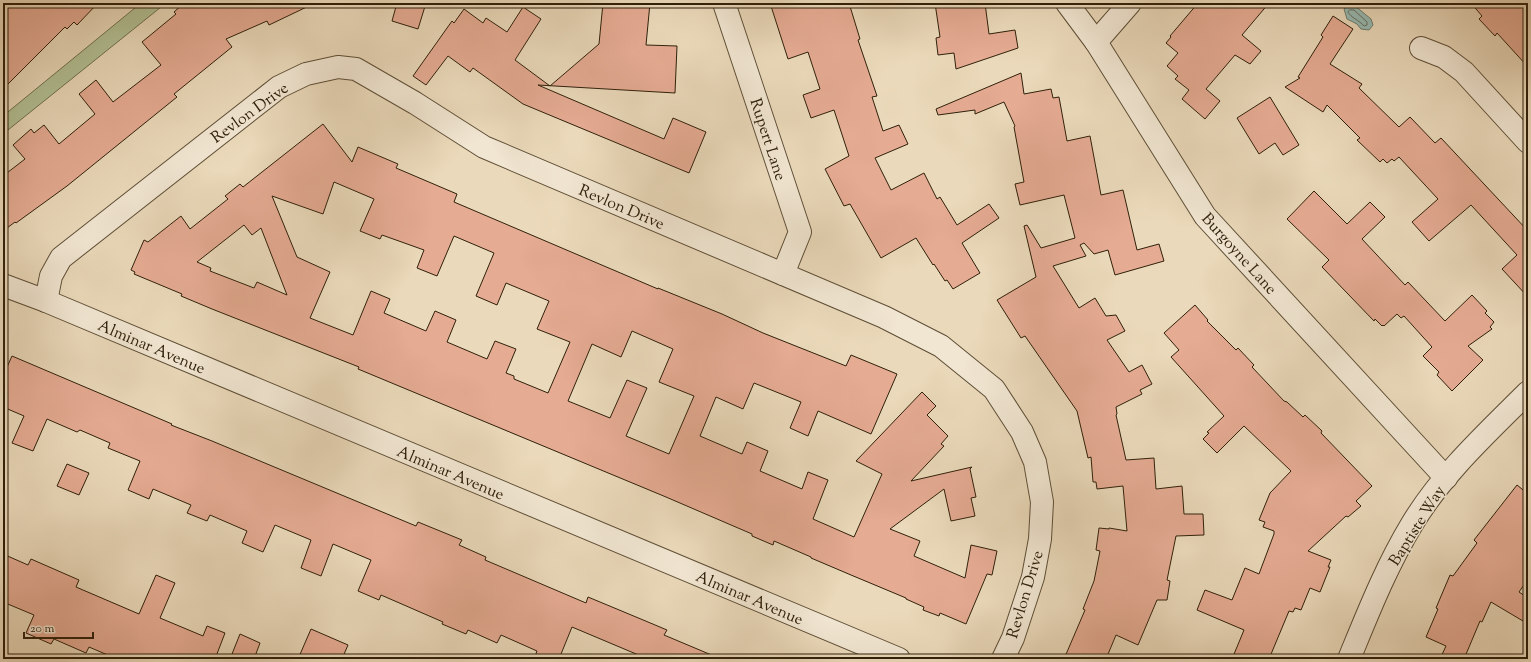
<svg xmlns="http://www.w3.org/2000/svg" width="1531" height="662" font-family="'Sorts Mill Goudy',serif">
<rect width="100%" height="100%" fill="#ead9ba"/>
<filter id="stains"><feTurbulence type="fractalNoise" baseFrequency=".005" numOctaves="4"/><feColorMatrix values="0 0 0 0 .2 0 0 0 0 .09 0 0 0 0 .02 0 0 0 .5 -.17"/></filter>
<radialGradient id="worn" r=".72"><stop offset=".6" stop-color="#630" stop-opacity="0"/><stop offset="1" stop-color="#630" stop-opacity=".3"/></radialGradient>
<path fill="#b2c094" stroke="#70704f" d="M141 3H166L3 134V116Z"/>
<path fill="#98bab3" stroke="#6e7c6f" d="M1354 5 1371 19 1373 25 1369 30 1361 29 1357 24 1347 19 1344 9 1347 6Z"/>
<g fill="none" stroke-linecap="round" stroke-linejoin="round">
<path stroke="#646d5e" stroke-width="1" d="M1350 10H1354L1367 22V25L1364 26C1359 20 1351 18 1348 12Z"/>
</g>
<g fill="#e5ab93" stroke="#2f200a" fill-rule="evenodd">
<path d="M10 3H98L77 25 74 22 67 29 65 27 3 89V9Z"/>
<path d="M184 3H315L269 25 267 21 226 39 232 47 174 94 177 97 67 186 16 223 15 222 3 231V176L25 159 13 145 31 129 34 133 44 125 59 144 95 114 79 94 96 80 113 102 161 65 142 42 176 14 174 12Z"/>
<path d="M397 3H426L418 29 392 21Z"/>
<path d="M603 3H650L646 45 677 46 675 93 538 85 664 139 673 118 706 132 689 173 523 104 473 68 470 72 448 56 426 85 413 76 452 21 454 23 464 9 483 23 486 18 507 32 523 7 541 19 515 60 550 86 599 44Z"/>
<path d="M770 3H849L860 39 858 40 877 96 872 97 883 131 899 125 908 144 875 158 891 190 924 173 937 199 940 197 957 225 989 204 999 218 962 243 980 273 953 289 947 280 945 281 934 264 933 265 916 238 881 258 850 204 844 206 825 169 849 156 834 110 811 118 803 95 820 89 808 52 788 59Z"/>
<path d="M935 3H985L989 34 1015 30 1018 48 956 69 954 53 938 55 936 38 940 37Z"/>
<path d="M1198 3H1269L1242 35 1261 51 1250 64 1235 55 1206 89 1220 101 1205 119 1182 99 1189 90 1175 79 1178 76 1167 66 1178 53 1166 43 1171 37 1170 36Z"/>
<path d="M1471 3H1528V67L1497 33 1495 36 1479 19 1482 16Z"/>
<path d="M1333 16 1353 29 1330 64 1362 84 1359 88 1399 127 1410 117 1435 143 1441 138 1528 231V297L1502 269 1517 255 1471 205 1429 241 1412 222 1438 199 1399 157 1394 161 1392 159 1387 163 1383 159 1380 162 1357 140 1360 138 1327 105 1323 112 1285 87 1300 78 1298 77 1323 37 1321 35Z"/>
<path d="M1021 73 1024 94 1051 89 1053 98 1059 97 1067 141 1090 136 1101 195 1123 190 1137 250 1159 244 1164 261 1115 275 1108 250 1094 254 1084 243 1080 245 1086 256 1053 266 1079 308 1095 298 1106 316 1116 315 1125 331 1107 340 1129 372 1142 365 1152 384 1140 390 1142 394 1116 407 1117 414 1116 415 1126 460 1154 458 1156 489 1182 486 1184 514H1203L1204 535 1176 536 1167 580 1170 581 1167 600H1157L1138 645 1116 635 1106 659H1064L1085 610 1083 609 1094 581 1100 551 1096 550 1099 528 1109 529V528L1127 531 1123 486 1097 489 1096 482H1093L1091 457 1088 458 1077 411 1025 336 1021 338 997 300 1036 277 1024 226 1027 225 1041 248 1075 238 1064 195 1020 205 1015 184 1024 182 1014 127 1015 126 1004 102 975 114V110L938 115 936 109Z"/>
<path d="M1270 97 1299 145 1283 155 1275 143 1259 154 1237 118Z"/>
<path d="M323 124 352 162 358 147 398 164 396 168 457 194 454 202 658 289V288L722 314 763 333 846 366 851 355 897 374 871 434 818 411 808 436 790 428 801 402 754 383 743 409 716 397 700 436 742 454 747 442 768 451 760 471 802 489 808 472 828 480 813 519 854 537 882 474 856 461 922 392 936 406 927 415 948 436 941 444 944 446 911 481 972 467 970 469 976 497 971 498 975 516 951 521 944 489 890 529 920 541 914 556 965 578 971 545 997 551 992 575 987 574 966 624 940 613 939 616 923 610 924 607 906 599V598L851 575 811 558V557L774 541 773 545 752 536V534L666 497 358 369 359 367 212 309 181 296 182 294 134 274 135 272 131 270 144 240 148 242 181 216 190 229 228 199 225 196 240 184 243 187ZM334 182 374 199 360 231 380 239 382 235 424 250 417 268 437 276 454 236 494 253 476 296 497 305 506 283 549 301 537 329 570 342 548 393 514 379V376L506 373 516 349 495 341 487 359 447 342 456 320 435 311 426 331 384 313 390 299 371 291 353 335 310 318 330 272 297 257 272 196 323 214ZM244 225 252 235 261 228 287 295 257 282 254 288 210 271 211 268 197 262ZM632 331 673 349 659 382 694 396 669 454 626 436 647 388 627 380 610 418 568 401 592 344 621 357Z"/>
<path d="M1314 191 1347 224 1370 202 1385 217 1362 239 1405 285 1408 282 1445 321 1472 295 1487 311 1485 313 1494 322 1490 327 1492 329 1468 346 1483 360 1452 391 1437 375 1439 372 1423 356 1432 347 1404 316 1401 318 1397 314 1384 326 1383 325 1382 326 1375 319 1374 321 1322 267 1329 260 1287 219Z"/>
<path d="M1195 305 1208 320 1207 321 1236 350 1238 348 1254 365 1252 367 1284 401 1287 402 1303 417 1305 415 1322 431 1321 433 1372 486 1356 501 1361 506 1348 517 1346 516 1308 551 1331 560 1328 567H1330L1320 592 1310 588 1301 610 1295 608 1293 612 1289 611 1269 659H1232L1244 630 1197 610 1205 590 1232 600 1245 568 1259 574 1274 534V531L1263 527 1265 522 1259 520 1270 493 1291 471 1244 426 1217 453 1203 439 1209 433 1207 432 1224 416 1171 357 1179 350 1164 333Z"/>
<path d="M12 356 172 424 171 425 212 441 416 526 418 522 462 540 459 545 486 557 485 560 586 603 588 597 648 622 667 630 664 635 721 659H648L572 627 559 659H534L537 651 501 635 497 643 468 630 466 634 442 624 443 622 381 595 379 600 358 591 371 560 333 544 321 576 301 568 311 540 275 525 263 552 242 543 247 531 210 515 207 521 187 513 191 505 153 489 149 499 128 490 140 461 108 448 110 443 80 430 77 432 47 419 33 451 12 443 24 416 3 407V376Z"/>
<path d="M67 464 89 473 79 495 57 486Z"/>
<path d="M1517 485 1528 494V579L1519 592 1528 598V624L1491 602 1482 622 1480 621 1464 659H1440L1446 646 1426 637 1438 609 1436 608 1450 575 1453 576 1477 543 1474 540Z"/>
<path d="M3 554 28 565 31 559 79 580 76 587 139 614 156 575 175 583 160 618 203 636 207 626 225 633 215 659H117L89 647 86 653 54 639 51 644 26 633 34 615 3 602Z"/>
<path d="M311 629 348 645 342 659H298Z"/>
<path d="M240 634 260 643 254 659H243L232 654Z"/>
</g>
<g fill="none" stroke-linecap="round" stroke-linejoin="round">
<g stroke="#5e4e36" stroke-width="24">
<g id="street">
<path d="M724 3 800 232 783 274"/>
<path d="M1067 3 1096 42 1205 216 1446 478"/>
<path d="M1096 42 1130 3"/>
<path d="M1421 48 1444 57 1464 72 1528 142"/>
<path d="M3 285 46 301 899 659"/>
<path d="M46 301 51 276 61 258 279 87 306 74 338 67 356 69 415 103 484 147 884 317 941 346 994 389 1022 432 1035 462 1042 502 1040 539 1033 577 1013 638 1003 659"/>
<path d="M1349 659C1368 613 1386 567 1412 524 1442 474 1487 433 1528 392"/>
</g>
</g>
<use href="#street" stroke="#f1e6d2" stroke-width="22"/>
</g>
<g text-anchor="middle" stroke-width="3" stroke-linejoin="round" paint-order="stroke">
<g font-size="16" fill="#2f200a" stroke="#f1e6d2">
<text transform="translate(249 112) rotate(-36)" y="6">Revlon Drive</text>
<text transform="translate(769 139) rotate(72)" y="6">Rupert Lane</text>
<text transform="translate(622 206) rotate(23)" y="6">Revlon Drive</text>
<text transform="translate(1240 253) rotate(48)" y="6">Burgoyne Lane</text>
<text transform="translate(152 346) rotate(23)" y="6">Alminar Avenue</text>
<text transform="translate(451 472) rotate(23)" y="6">Alminar Avenue</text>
<text transform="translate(1416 525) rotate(-58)" y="6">Baptiste Way</text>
<text transform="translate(1024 594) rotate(-73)" y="6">Revlon Drive</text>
<text transform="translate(750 597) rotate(23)" y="6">Alminar Avenue</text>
</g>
</g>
<rect width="1531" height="662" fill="none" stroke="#ead9ba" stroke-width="16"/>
<rect x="4" y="4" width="1523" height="654" fill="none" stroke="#2f200a" stroke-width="2"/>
<rect x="8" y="8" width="1515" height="646" fill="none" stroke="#2f200a"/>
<path d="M24 632v6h69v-6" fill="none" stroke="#2f200a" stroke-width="2"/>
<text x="30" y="632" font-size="12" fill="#2f200a" stroke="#f1e6d2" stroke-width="3" paint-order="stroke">20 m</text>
<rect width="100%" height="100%" filter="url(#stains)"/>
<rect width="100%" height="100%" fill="url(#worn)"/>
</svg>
